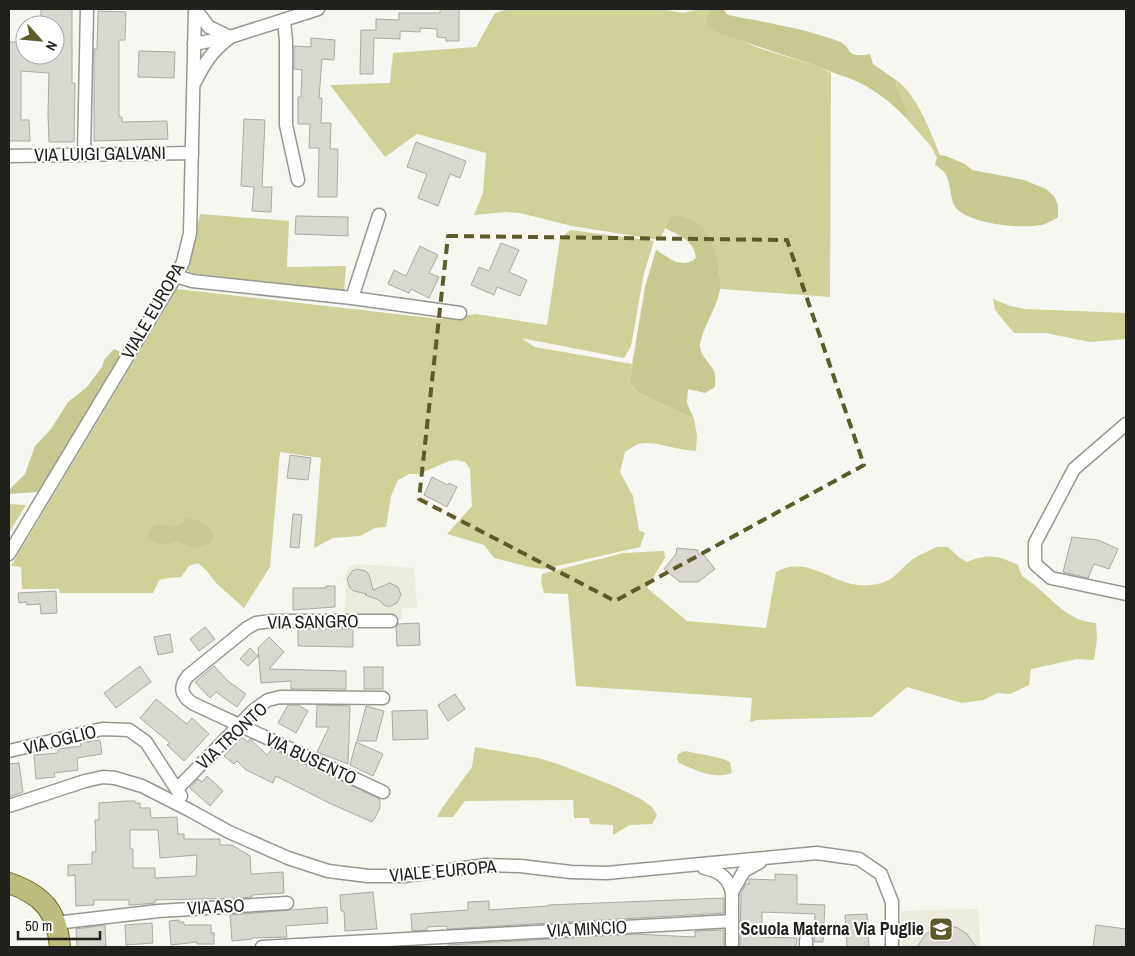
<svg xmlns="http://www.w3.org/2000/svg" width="1135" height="956" font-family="'Archivo Narrow',sans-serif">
<rect width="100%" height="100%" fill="#f6f7f0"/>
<g fill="#ebecdd">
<path d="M357 564 414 568 417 608H402L401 620 344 618 346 581 343 580 349 567Z"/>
<path d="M979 909 980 947H902L901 911Z"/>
</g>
<g fill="#cfd199">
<path d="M508 9H660L683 13 701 9H709L705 25 756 47 820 67 831 73 830 297 721 289 720 274 670 217 660 240 572 226 520 213 506 212 474 215 483 193 486 153 417 134 385 157 330 85 390 83 393 53 476 47 495 13Z"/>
<path d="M896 80C917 94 931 133 940 155L937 158 931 146 906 118 908 112 897 88Z"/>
<path d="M200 214 289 221 287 267 346 266 344 292 193 277 187 270Z"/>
<path d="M570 230 654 241 644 273 631 346 624 358 521 338 535 347 632 364 629 383 639 393 694 419 697 436 696 451C680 451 652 440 639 444 634 445 629 450 625 452L620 472 633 496 639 530 645 533 640 547 544 569 529 567 494 558 484 545 447 534 472 506 470 469 465 462 456 460 449 461 419 474H409L398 480 391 496 386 527 375 528 360 536 333 538 314 548 321 458 280 452 270 567 244 608 216 583 206 570 198 563 189 566 181 577 168 578 159 580 153 593H60L59 589H22L21 567 11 566 177 289 440 319 476 314 547 325 560 239Z"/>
<path d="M993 299 1010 306 1026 309 1126 313V339L1090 342 1046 333H1014L995 310Z"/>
<path d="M9 504 26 505 9 533Z"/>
<path d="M937 547H948L960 558 967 562C989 553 998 556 1018 565L1022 576C1027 580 1033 583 1038 588 1057 604 1069 621 1096 623L1097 639 1094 660 1077 659 1031 669 1029 685 1010 694 998 693 983 700 962 703 907 687 872 717 757 720 750 722 752 698 576 686 568 594 544 593 541 582 542 574 623 553 664 551 665 558 647 588 687 621 766 628 776 572C811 553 835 590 872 585 895 582 896 572 913 559 920 554 929 551 937 547Z"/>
<path d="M475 747 538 758 558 764 614 786 641 799 652 807 657 815 652 824 630 825 613 835V825L590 824 589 818H574L573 800 465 801 453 817H437L442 808 472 767Z"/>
<path d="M685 751C698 754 719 756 730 762L732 773C714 780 696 770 679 763L677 759 678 754Z"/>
</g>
<g fill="#c7c991">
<path d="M709 9H723L728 15C764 22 803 28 838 41 854 47 843 59 870 54L873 64 896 80 897 88 908 112 906 118C892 103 875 90 856 81 844 76 832 73 820 67L718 33 705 25Z"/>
<path d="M940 155 946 156 965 164 972 170 1024 180 1046 189 1054 196 1058 205V217C1053 220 1047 224 1041 225 1020 229 970 224 956 208 950 201 951 184 946 175 944 170 938 168 935 164L937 158Z"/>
<path d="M676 215C704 220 716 244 719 271 720 277 722 284 720 290 717 307 703 327 700 344 699 355 710 363 714 371 716 376 715 382 715 387L705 393 688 389 687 403 694 419 639 393 629 383 645 287 656 250C670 258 681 270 696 258 694 240 680 236 665 228L670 217Z"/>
<path d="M114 349 123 353 38 492 9 494V490L25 474 35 446 51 429 68 402 87 387 102 367 104 360Z"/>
<path d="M189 518C201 520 210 526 214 538L210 543 195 548 176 541C165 546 156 545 148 537 154 516 163 529 174 526 179 525 184 520 189 518Z"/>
</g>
<g fill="#d8d8d1" stroke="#a9aaa3" fill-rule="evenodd">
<path d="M41 9H72V83H75L74 142H49L48 114 49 73 21 71V120H29L30 141H9V42H25V55H55V25H41Z"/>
<path d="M440 9H459V41H446V38L437 37V29L420 28V32L400 31V39L374 38 373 74H360L361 30H376V19L399 20V13H440Z"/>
<path d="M98 11 126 12 125 40H119V117H122V122L167 121 168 139 94 141V49H97Z"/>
<path d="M311 38 335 40 334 60 322 59 319 98H322L321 123H331L330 149H338L337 197H318L319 148H309L310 124H298V97H301L302 70 294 69V46L311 47Z"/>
<path d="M139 51 175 52 174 78 138 77Z"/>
<path d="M244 119 265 120 262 187H272L271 212 252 211 254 187 241 186Z"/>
<path d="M416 142 466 161 460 178 450 174 438 206 418 198 427 174 407 167Z"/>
<path d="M296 216 348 217V236L295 234Z"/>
<path d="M501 243 519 250 509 272 527 280 520 296 497 287 494 295 471 285 479 267 489 271Z"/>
<path d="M420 246 438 255 429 273 439 277 429 298 411 289 409 293 388 284 394 270 406 276Z"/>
<path d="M290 455 311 458 308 480 287 478Z"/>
<path d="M432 477 448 485 449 483 457 487 447 507 424 495Z"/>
<path d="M293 514 302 515 299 548 290 547Z"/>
<path d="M1072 537 1098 540 1118 549 1109 569 1094 564 1088 578 1063 572Z"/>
<path d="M677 548 698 550V554H703L715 569 698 582H680L664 569 676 554Z"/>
<path d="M357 569 366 571 369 575 373 590 390 583 398 587 401 595 397 603 389 607 384 605 379 600 365 595 367 594 354 591 350 588 347 579 352 571Z"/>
<path d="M326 586H335V607L293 610V588H326Z"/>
<path d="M56 591 57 613 41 614 40 604 27 605 26 602 19 603 18 593Z"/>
<path d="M419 623 420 645 397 646 396 627 398 624Z"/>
<path d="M205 627 215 639 199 651 190 639Z"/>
<path d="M298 629H353V647L298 646Z"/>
<path d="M170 634 173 652 158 655 154 637Z"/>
<path d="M269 637 284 652 269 669 346 671V689H291V681L261 683 258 648Z"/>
<path d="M250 648 258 656 248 666 240 659Z"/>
<path d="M140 666 151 682 116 708 104 693Z"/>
<path d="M214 666 228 681 246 694 237 707 216 692 210 698 195 682Z"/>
<rect x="364" y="667" width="19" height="22"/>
<path d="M455 694 465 709 448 721 438 705Z"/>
<path d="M156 699 187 724 192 718 209 734 184 761 167 745 170 743 140 718Z"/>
<path d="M288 705H298L308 711 296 733 278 723Z"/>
<path d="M317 705 350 706 348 764 317 752 329 727H316Z"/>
<path d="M366 706 384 711 376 741H357Z"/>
<path d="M427 710 428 739 393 740 392 711Z"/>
<path d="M242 737 248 742 250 739 267 755 272 749 380 799V808L375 818 372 822 329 803 276 776 273 783 246 770 237 761 234 764 224 756Z"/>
<path d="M100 740 102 754 77 758 78 770 54 773 55 777 36 779 34 755 58 753V749L81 746 80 743Z"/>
<path d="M356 742 383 754 373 776 350 765Z"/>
<path d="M19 763 23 792 9 797V764Z"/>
<path d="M207 776 223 791 210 806 190 788 198 779 202 782Z"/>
<path d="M126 801H135V803H140V808H150L151 818 177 817 178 834H184V839H220V845H232L250 856 251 874 283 872 284 893 252 895V897L241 898 155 900V903L145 904 129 905V900H94V905L76 906 75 875 68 876V865L92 864V852H96L95 820H99V803ZM130 830H158L160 858 197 855 196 876 155 878V868H133V849H130Z"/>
<path d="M775 874 797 875V904L825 905 823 942H814L815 914 762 912V937L797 938 796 947H740L741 893 746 884H749V879L775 880Z"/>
<path d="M373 892 377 929 345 931 344 911H341L340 895Z"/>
<path d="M724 898V913L447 929V926L427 927V930L412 931 411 914 468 910V902L489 901V910L548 906V905Z"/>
<path d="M327 907 328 923 286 926 287 937 252 938V939L232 941 230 915Z"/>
<path d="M867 914 869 947H847L845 915Z"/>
<path d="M179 920V922H184V925H211V933H214V944H197V942L171 945 169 921Z"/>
<path d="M152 923 153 943 126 945 125 925Z"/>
<path d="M105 925 106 946 77 947 76 929Z"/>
<path d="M947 925 958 928 967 934 976 947H917L926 934 936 928Z"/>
<path d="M1096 925 1126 929V947H1093Z"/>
<path d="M724 930V947H448V945L635 934 695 937V931Z"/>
</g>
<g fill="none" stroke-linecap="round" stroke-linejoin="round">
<g stroke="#979791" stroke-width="15">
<g id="street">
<path d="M195 9 209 27 230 37"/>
<path d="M284 20 286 41V125L298 180"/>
<path d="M194 44 230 37 318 9"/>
<path d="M195 82C204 64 212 51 228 39"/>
<path d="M84 154 87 9"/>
<path d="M9 156 192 153"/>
<path d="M176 276 192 281 352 298 379 215"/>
<path d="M352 298 460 313"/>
<path d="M1126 424 1074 469 1035 543V564L1051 578 1126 594"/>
<path d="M9 554 176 276 183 262 190 233 195 9"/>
<path d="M9 751 102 729 129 730 146 742 181 796"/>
<path d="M177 789 254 710 268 700 280 697 383 698"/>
<path d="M383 792 194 704C182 697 178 688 188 676L247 628 256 623 271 621H391"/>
<path d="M9 806 85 781 103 777 115 778 142 786 191 811 229 832 288 858 328 871 368 876H404L486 865 520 866 571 872 607 873 817 853 859 859 881 874 892 902V947"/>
<path d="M704 868C719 871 728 877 732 892V947"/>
<path d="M732 892 744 871 760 862"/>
<path d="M56 923 158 911 287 903"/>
<path d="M806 940V947"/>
<path d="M262 947 732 921"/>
</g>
</g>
<g stroke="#696926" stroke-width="22">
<path id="primary" d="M9 883C43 895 57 911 60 947"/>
</g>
<use href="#street" stroke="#fff" stroke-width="12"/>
<use href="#primary" stroke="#bdbd80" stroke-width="20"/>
</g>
<path fill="none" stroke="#5b5c29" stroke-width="4" stroke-dasharray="10 6" stroke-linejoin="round" d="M448 236 787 240 864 465 615 601 419 499Z"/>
<defs>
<g id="school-square" transform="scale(1.25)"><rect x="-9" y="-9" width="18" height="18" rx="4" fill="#5b5c29" stroke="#fff"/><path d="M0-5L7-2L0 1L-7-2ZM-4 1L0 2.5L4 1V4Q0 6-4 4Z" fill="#fff"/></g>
</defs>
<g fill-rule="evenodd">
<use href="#school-square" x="941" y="929"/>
</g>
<g text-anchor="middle" stroke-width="4" stroke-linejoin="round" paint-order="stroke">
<g font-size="18" fill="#20201d" stroke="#fff">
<text transform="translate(100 154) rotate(-1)" y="6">VIA LUIGI GALVANI</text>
<text transform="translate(153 311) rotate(-60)" y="6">VIALE EUROPA</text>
<text transform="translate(313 622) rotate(-1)" y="6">VIA SANGRO</text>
<text transform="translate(232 736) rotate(-43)" y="6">VIA TRONTO</text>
<text transform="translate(60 740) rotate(-14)" y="6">VIA OGLIO</text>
<text transform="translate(311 759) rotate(25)" y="6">VIA BUSENTO</text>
<text transform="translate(443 871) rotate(-5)" y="6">VIALE EUROPA</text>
<text transform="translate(216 907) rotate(-3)" y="6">VIA ASO</text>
<text transform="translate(587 929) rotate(-3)" y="6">VIA MINCIO</text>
</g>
<g font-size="18" font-weight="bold" fill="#20201d" stroke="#fff" text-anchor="end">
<text x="924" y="935">Scuola Materna Via Puglie</text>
</g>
</g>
<rect width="1135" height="956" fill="none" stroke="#20201d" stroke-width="20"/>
<g transform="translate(40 40) rotate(117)"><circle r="24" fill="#ffffff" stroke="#a6a6a5"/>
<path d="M0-4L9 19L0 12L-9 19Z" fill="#5b5c29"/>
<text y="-8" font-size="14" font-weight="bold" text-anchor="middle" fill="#20201d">N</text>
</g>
<path d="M18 931v8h82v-8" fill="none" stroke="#20201d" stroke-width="2.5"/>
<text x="25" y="931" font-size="15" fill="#20201d" stroke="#ffffff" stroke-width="4" paint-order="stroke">50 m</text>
</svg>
